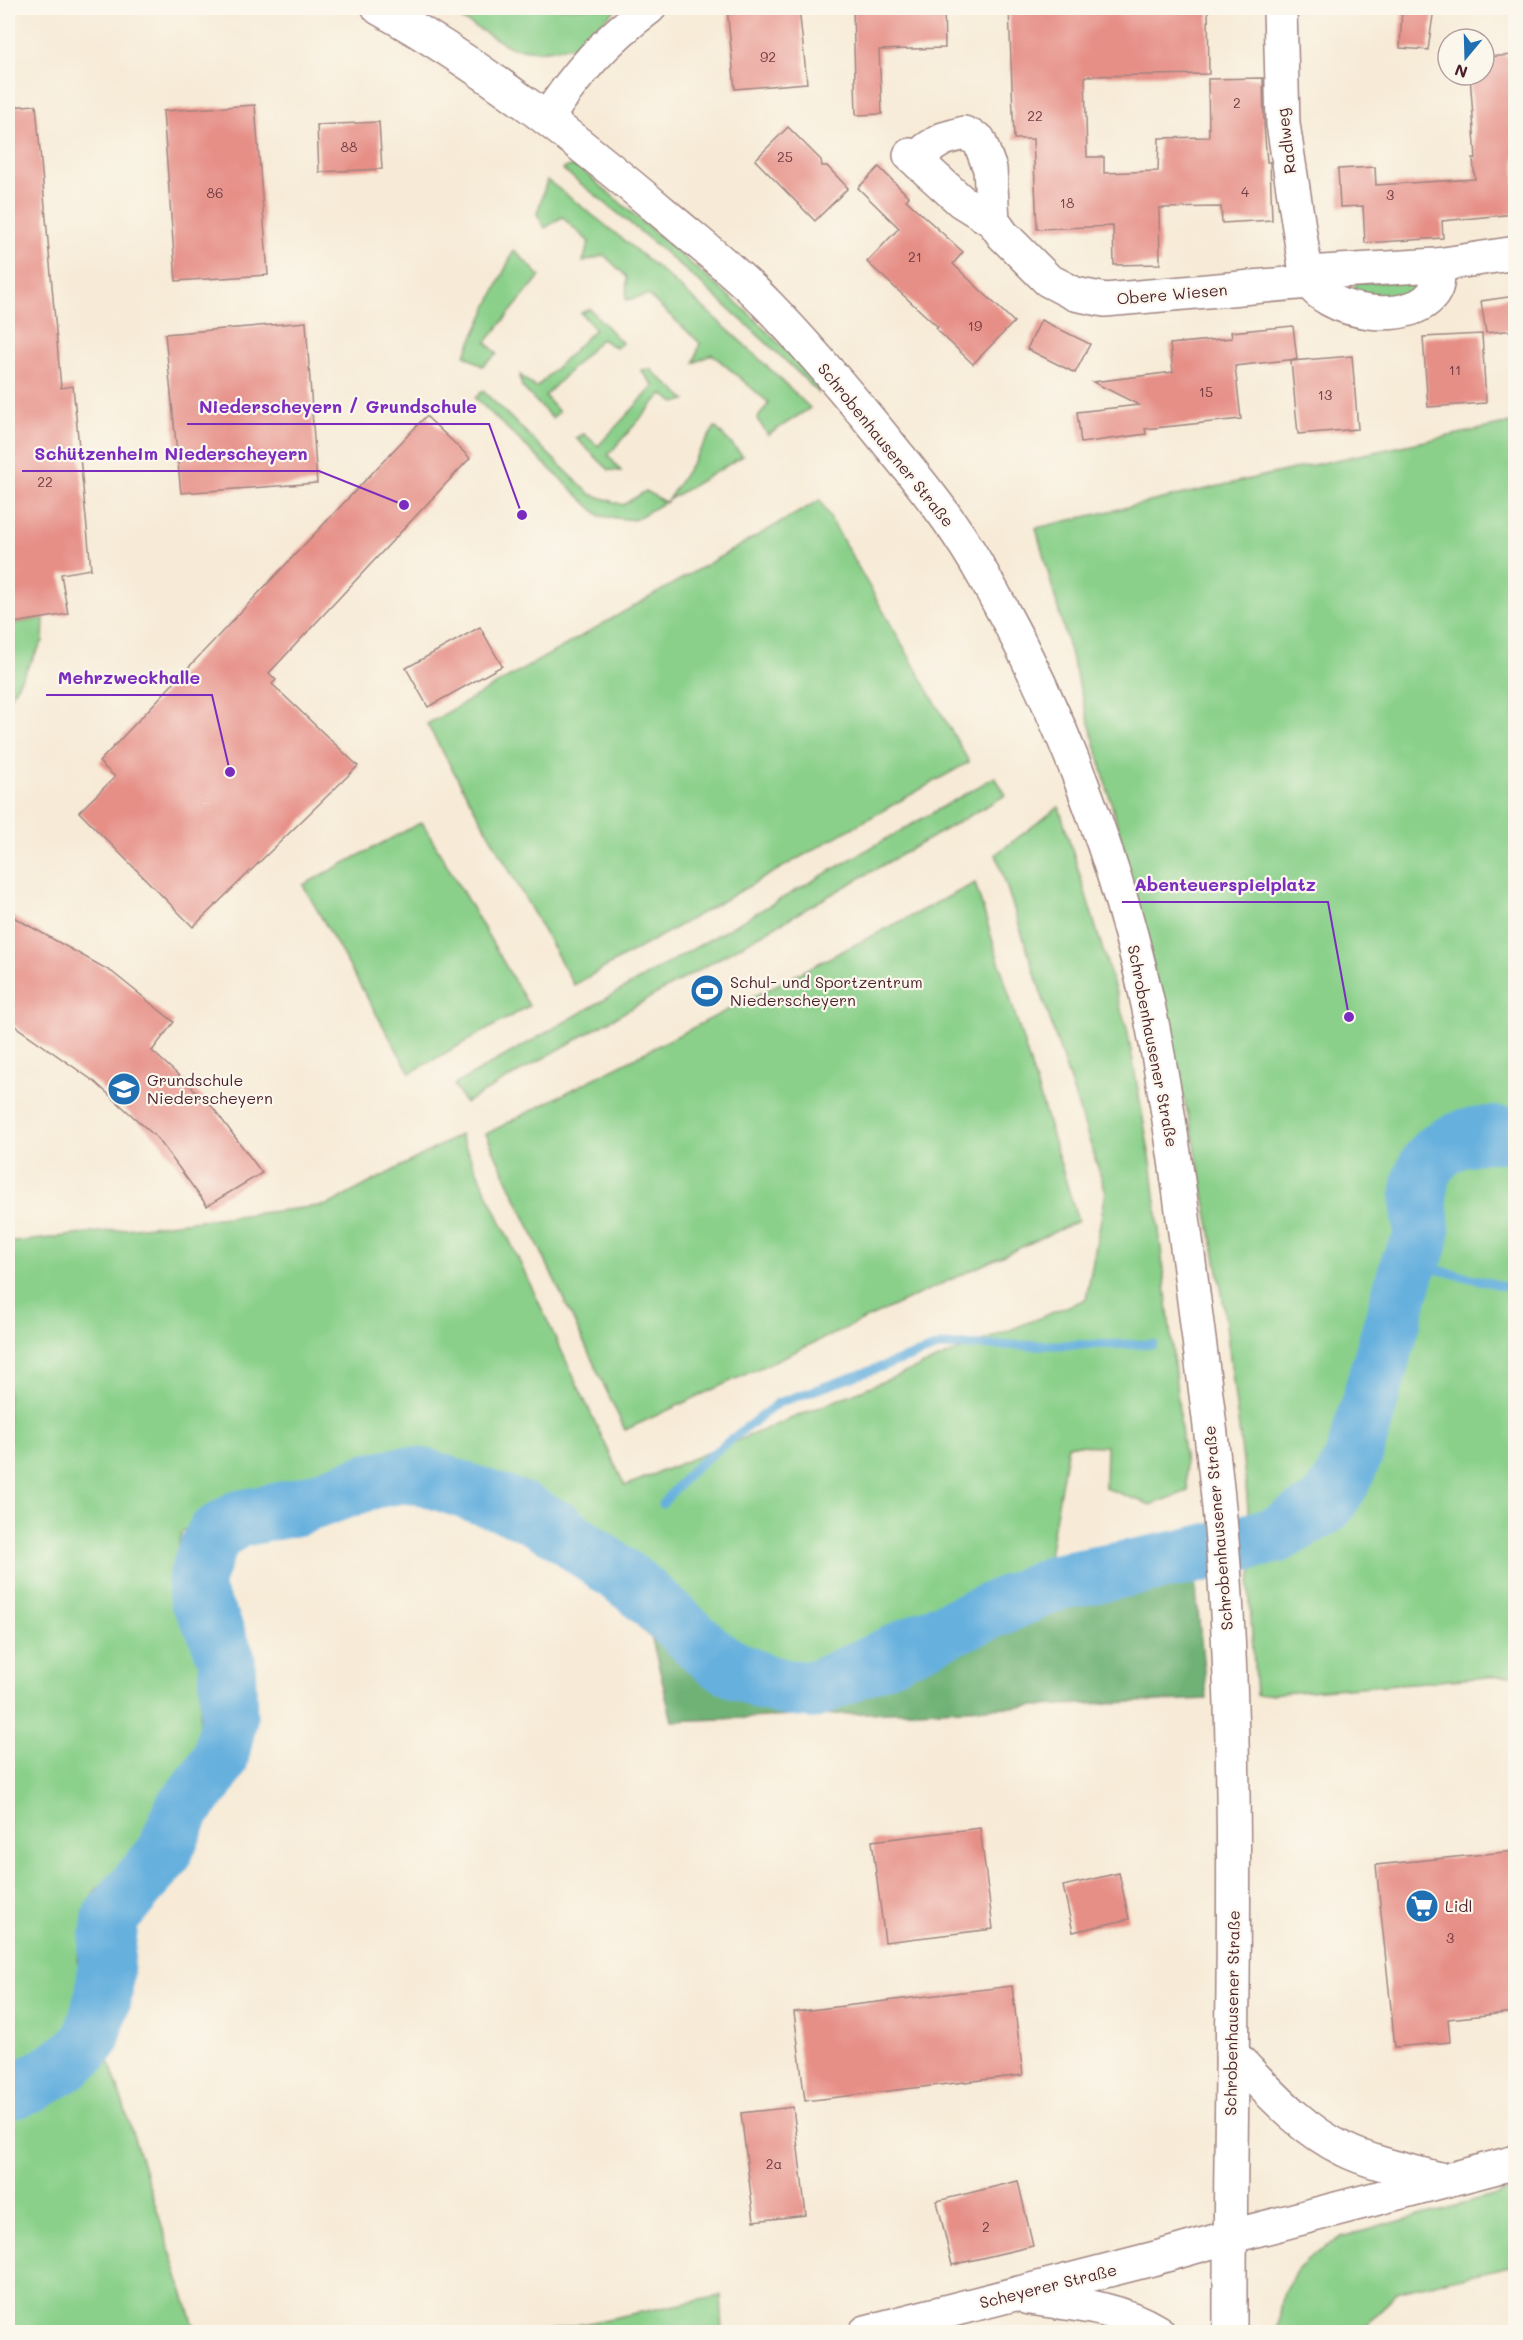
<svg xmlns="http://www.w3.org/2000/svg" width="1523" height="2340" font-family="Mali,sans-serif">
<rect width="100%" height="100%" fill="#fbf7ec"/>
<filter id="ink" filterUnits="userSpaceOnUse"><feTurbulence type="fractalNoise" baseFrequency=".0167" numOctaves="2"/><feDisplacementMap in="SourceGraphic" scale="12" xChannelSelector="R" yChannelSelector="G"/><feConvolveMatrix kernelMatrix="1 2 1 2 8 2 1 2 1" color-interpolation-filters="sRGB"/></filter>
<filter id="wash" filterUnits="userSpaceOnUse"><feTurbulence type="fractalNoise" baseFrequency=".008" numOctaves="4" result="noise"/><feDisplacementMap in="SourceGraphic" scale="24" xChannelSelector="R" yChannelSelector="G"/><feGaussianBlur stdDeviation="1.35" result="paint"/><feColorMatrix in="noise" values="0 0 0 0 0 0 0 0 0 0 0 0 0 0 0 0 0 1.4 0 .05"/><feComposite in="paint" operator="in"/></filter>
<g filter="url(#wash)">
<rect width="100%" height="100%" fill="#f7ebd7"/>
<g fill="#8ad08a" stroke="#6a785a" stroke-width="1.5">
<path d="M449 8H618L574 46 539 51 512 48 463 20Z"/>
<path d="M571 166 582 170 752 316 817 382 819 393C736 312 654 240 562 169Z"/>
<path d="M547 180C640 250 728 326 810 408L768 435 757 419 769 403 712 354 694 363 700 343 648 295 626 300 627 277 604 255 583 262 589 242 562 217 545 228 537 214Z"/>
<path d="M514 250 540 276 486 342 497 354 482 366 465 355Z"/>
<path d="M1358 282H1420L1411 298 1359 300 1353 289Z"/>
<path d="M590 309 622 343 616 348 601 339 545 396 559 412 552 418 522 387 520 375 536 388 595 329 581 313Z"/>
<path d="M650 369 686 400 675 403 662 394 608 455 621 471 609 470 576 438 584 434 598 446 654 386 641 370Z"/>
<path d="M483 391 590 494 623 505 646 491 666 503 715 427 743 456 634 520 600 516 475 398Z"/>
<path d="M1515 422V1675L1256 1695 1249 1588 1253 1566 1246 1486 1222 1293 1194 1140 1128 864 1036 528 1294 469Z"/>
<path d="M820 500 969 762 574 985 427 724Z"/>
<path d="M44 618 43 641 8 701V625Z"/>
<path d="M995 777 1006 795 465 1103 454 1085Z"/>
<path d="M1059 807 1127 1029 1152 1168 1188 1491 1151 1505 1105 1488 1106 1446 1068 1445 1045 1579 823 1681C805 1681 785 1683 768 1678 710 1663 653 1590 608 1551 557 1509 483 1467 417 1457L421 1496 374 1480 333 1493 282 1499 253 1500 236 1506 218 1520 182 1531C168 1572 185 1602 196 1641 202 1662 203 1740 192 1758 182 1774 163 1787 156 1805 150 1821 150 1843 139 1857 127 1872 106 1877 93 1893L77 1960 196 2332H8V1243L328 1205 460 1135 625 1486 1086 1299 1106 1192 996 854Z"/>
<path d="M422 822 529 1006 410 1073 303 885Z"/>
<path d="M975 883 1078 1221 625 1430 486 1134Z"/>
<path d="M1515 2190V2265L1396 2292 1367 2326 1365 2332H1277L1284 2291 1297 2270 1314 2254 1341 2237Z"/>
<path d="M721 2296 723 2332H543Z"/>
</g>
<path fill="#6fb276" stroke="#5c6850" stroke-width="1.5" d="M1194 1572 1207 1699 672 1721 652 1639 605 1593 613 1592 702 1663 728 1679 761 1690 799 1695 830 1692 869 1681 991 1622 1052 1604Z"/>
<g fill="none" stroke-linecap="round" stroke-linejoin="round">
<g stroke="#66b0de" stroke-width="9">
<path d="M1409 1263 1516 1289"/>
<path d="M662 1504 693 1469 778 1403 941 1346 1153 1344"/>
</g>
<path stroke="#66b0de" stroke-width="57" d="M8 2091 19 2089 39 2080 60 2067 79 2053 91 2040 104 1993 107 1947 111 1917 163 1855 183 1809 206 1781 220 1759 229 1718 227 1660 213 1625 197 1597 196 1580 205 1554 215 1534 238 1519 298 1507 374 1480 403 1475 425 1477 521 1510 557 1529 638 1588 716 1659 738 1671 764 1682 787 1688 814 1690 934 1635 1058 1582 1183 1558 1276 1535 1326 1506 1341 1483 1355 1453 1409 1263C1412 1256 1418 1251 1420 1243 1424 1229 1419 1215 1419 1201 1418 1143 1468 1130 1516 1136"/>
</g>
<g id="blocks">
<g fill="#e68f87">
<path d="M727 8H799L807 83 735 89Z"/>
<path d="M853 8H944L945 48 879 50 882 114 856 115Z"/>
<path d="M1009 8H1208L1209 74 1085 76 1087 157H1104V173L1158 171 1159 138 1209 137 1208 79 1263 78 1264 125 1267 162H1270L1272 220 1222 223 1221 207 1159 208 1160 264 1114 265 1113 226 1037 229 1033 139H1014Z"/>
<path d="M1402 8H1434L1428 50 1400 48Z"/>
<path d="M1515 55V214L1442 221 1443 238 1365 243 1363 206 1340 207 1338 169 1375 167 1376 185 1475 179 1473 159H1476L1470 75H1484V57Z"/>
<path d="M36 105 61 388 73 386 91 569 61 574 68 614 8 624V107Z"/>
<path d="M255 105 268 275 176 281 163 111Z"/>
<path d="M379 122 382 169 319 172 317 125Z"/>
<path d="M788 127 821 160 822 166H827L848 188 815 221 755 160Z"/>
<path d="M879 167 909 197 906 200 963 252 953 264 1014 322 973 364 936 329 938 327 867 262 899 228 858 188Z"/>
<path d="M1515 296V330L1486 333 1481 301Z"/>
<path d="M1041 320 1090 344 1075 373 1027 349Z"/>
<path d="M306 322 317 483 181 493 165 334Z"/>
<path d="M1293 326 1297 359 1235 366 1241 419 1145 429 1146 434 1081 443 1077 412 1139 405 1093 382 1173 372 1170 344 1232 338 1231 332Z"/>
<path d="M1482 334 1486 403 1428 407 1423 337Z"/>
<path d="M1352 356 1358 429 1298 434 1291 361Z"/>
<path d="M426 416 470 458 269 673 276 680 272 684 358 766 193 927 79 812 115 777 99 762Z"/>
<path d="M480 627 502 666 428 707 406 668Z"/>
<path d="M8 914 112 972 174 1022 152 1051 211 1105 262 1173 207 1206 158 1139 95 1082 8 1021Z"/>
<path d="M980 1828 993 1929 885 1942 872 1841Z"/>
<path d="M1515 1851V2012L1448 2019 1450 2042 1395 2047 1376 1865Z"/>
<path d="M1119 1873 1129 1919 1073 1932 1063 1886Z"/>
<path d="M1012 1986 1023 2075 805 2101 794 2012Z"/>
<path d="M793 2107 806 2215 754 2221 741 2113Z"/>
<path d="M1018 2181 1033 2246 952 2265 937 2201Z"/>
</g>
</g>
</g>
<g filter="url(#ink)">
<use href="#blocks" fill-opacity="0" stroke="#a08581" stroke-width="1.5"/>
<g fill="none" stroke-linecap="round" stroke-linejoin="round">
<g stroke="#a08581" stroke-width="36">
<g id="minor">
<path d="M1280 8 1283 124 1306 273"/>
<path d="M547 119C574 75 608 38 649 8"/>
<path d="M910 155 961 201 993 221 1003 235 1048 280 1075 294 1105 300 1309 282"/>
<path d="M920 164 927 149 943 139 964 133 979 140 990 169 993 221"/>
<path d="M1437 265C1438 272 1439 280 1436 288 1420 328 1319 317 1306 273Z"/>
<path d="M1437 265 1516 253"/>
<path d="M1028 2298C1074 2304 1118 2307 1158 2332"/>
<path d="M866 2332 1156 2258 1229 2237"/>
</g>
</g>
<g stroke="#a08581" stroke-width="36">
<g id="major">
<path d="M379 8C484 67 576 139 668 217 701 245 737 273 767 304 807 345 844 389 880 433 914 475 948 515 975 561 1059 704 1120 865 1153 1028 1169 1110 1180 1194 1191 1277 1203 1373 1217 1469 1224 1566 1242 1821 1229 2077 1230 2332"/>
<path d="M1232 2054C1266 2088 1298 2127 1343 2149 1370 2163 1414 2172 1444 2180"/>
<path d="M1229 2237 1516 2162"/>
</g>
</g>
<use href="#minor" stroke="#fff" stroke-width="33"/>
<use href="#major" stroke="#fff" stroke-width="33"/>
</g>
</g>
<defs>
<g id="stadium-disc" transform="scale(1.725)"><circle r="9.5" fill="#1f6fb2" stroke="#fbf7ec"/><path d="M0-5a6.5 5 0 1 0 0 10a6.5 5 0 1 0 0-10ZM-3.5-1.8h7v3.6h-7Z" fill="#fff"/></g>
<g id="school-disc" transform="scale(1.725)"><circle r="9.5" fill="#1f6fb2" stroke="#fbf7ec"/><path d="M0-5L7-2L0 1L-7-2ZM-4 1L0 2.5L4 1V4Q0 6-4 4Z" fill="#fff"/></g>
<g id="supermarket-disc" transform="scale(1.725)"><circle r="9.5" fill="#1f6fb2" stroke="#fbf7ec"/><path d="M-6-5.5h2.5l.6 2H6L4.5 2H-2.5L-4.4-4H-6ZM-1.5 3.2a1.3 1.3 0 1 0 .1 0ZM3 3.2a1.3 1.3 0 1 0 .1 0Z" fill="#fff"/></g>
</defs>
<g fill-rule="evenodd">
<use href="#stadium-disc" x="707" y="991"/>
<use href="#school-disc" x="124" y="1089"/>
<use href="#supermarket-disc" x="1422" y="1906"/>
</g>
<g text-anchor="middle" stroke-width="4.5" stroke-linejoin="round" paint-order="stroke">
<g font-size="14" fill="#713b42">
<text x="768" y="62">92</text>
<text x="1237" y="108">2</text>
<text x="1035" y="121">22</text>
<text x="349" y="152">88</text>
<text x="785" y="162">25</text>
<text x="1245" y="197">4</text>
<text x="215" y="198">86</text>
<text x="1390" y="200">3</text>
<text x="1067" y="208">18</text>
<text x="915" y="262">21</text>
<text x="975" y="331">19</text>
<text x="1455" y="375">11</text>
<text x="1206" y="397">15</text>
<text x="1325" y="400">13</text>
<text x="45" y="487">22</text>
<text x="1450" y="1943">3</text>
<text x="774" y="2169">2a</text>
<text x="986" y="2232">2</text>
</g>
<g font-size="16" fill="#4a1f2b" stroke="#fbf7ec">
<text transform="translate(1286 141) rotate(-97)" y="6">Radlweg</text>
<text transform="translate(1172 294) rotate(-5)" y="6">Obere Wiesen</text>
<text transform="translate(886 445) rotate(51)" y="6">Schrobenhausener Straße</text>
<text transform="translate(1153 1046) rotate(79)" y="6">Schrobenhausener Straße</text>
<text transform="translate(1218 1528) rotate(-95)" y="6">Schrobenhausener Straße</text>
<text transform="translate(1232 2013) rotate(-89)" y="6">Schrobenhausener Straße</text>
<text transform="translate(1048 2286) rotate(-14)" y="6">Scheyerer Straße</text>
</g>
<g font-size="16" fill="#4a1f2b" stroke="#fbf7ec" text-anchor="start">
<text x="730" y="988">Schul- und Sportzentrum<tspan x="730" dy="18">Niederscheyern</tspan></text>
<text x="147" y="1086">Grundschule<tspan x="147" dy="18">Niederscheyern</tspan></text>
<text x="1445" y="1912">Lidl</text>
</g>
</g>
<path fill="none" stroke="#7b2cbf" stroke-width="2" d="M522 515L489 424H187M404 505L319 471H22M230 772L212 695H46M1349 1017L1328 902H1122"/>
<g fill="#7b2cbf" stroke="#fbf7ec" stroke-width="2">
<circle cx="522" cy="515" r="6"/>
<circle cx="404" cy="505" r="6"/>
<circle cx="230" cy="772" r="6"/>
<circle cx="1349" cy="1017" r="6"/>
</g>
<g font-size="18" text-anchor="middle" font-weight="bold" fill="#7b2cbf" stroke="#fbf7ec" stroke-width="4.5" stroke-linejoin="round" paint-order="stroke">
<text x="338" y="413">Niederscheyern / Grundschule</text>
<text x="171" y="460">Schützenheim Niederscheyern</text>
<text x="129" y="684">Mehrzweckhalle</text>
<text x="1225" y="891">Abenteuerspielplatz</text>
</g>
<rect width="1523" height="2340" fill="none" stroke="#fbf7ec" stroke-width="30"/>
<g transform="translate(1466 57) rotate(199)"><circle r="28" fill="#fbf7ec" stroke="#b4a19f" stroke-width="1.5"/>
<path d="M0-4.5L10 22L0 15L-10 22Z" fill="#1f6fb2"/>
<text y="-9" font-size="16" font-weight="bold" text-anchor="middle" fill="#4a1f2b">N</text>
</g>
</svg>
